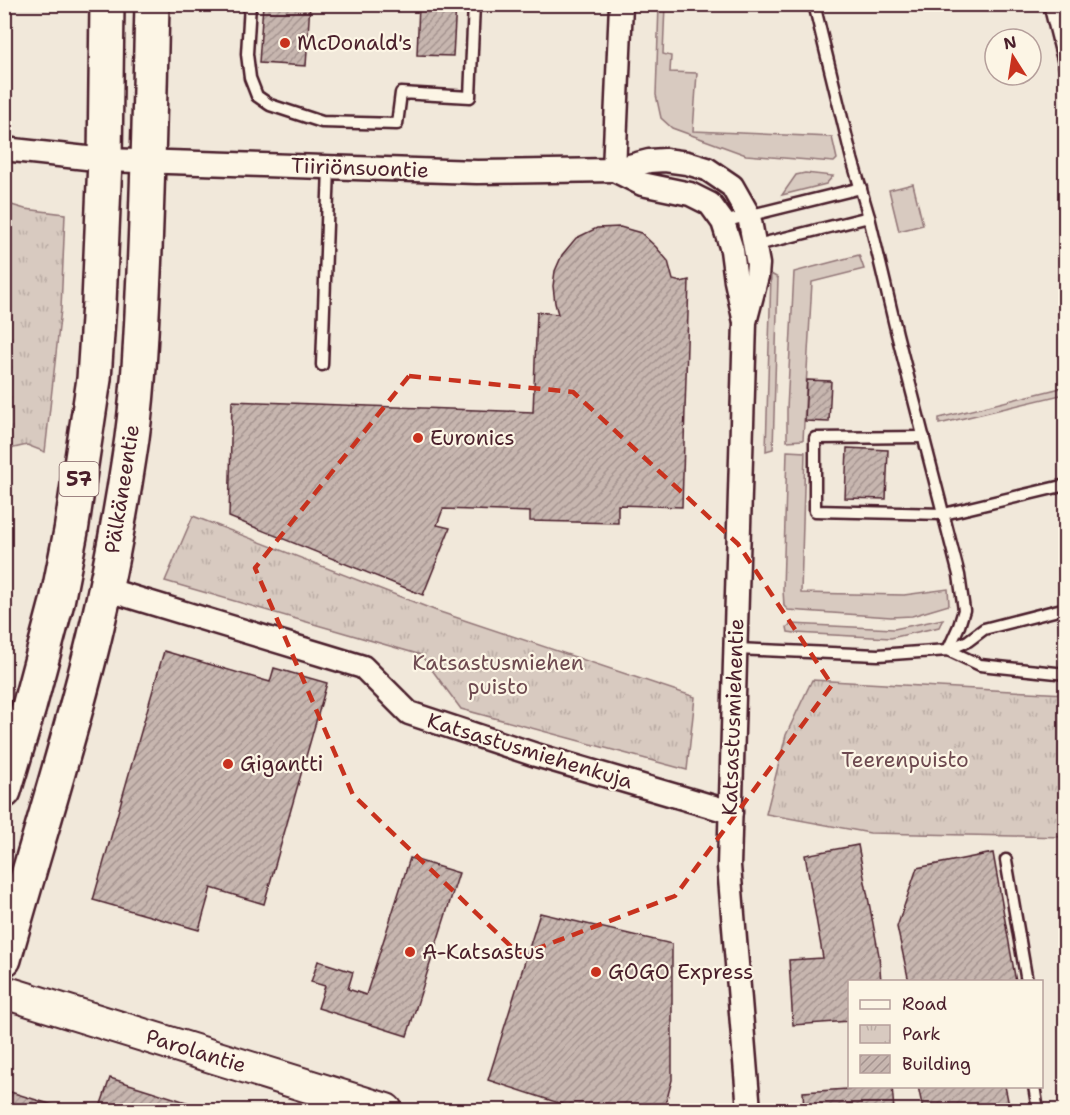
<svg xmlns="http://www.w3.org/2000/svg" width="1070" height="1115" font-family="'Shantell Sans',sans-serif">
<defs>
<pattern id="park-tufts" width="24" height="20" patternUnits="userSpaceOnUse" patternTransform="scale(1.5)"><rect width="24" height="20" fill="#d8cac0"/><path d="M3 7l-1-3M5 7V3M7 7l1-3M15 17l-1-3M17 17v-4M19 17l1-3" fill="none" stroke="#bbada5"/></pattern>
<pattern id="building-hatch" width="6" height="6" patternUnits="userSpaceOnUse" patternTransform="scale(1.5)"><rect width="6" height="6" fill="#c7b6af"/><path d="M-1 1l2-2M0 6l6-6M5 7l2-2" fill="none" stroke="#a4938f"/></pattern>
</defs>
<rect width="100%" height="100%" fill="#f1e8da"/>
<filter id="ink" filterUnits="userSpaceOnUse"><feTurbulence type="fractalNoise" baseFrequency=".0167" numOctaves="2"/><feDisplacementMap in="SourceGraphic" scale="12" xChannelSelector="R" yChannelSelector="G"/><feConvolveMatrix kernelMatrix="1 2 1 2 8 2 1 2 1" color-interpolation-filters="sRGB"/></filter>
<g filter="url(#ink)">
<g fill="#d8cac0" stroke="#917476" stroke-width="1.5">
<path d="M659 5H665L663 54 671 56 670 72 697 73 693 131 832 137 837 159 834 162 746 155 672 128 661 118 656 95Z"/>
<path d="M805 173 833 176 826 184 782 195 796 175Z"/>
<path d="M913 184 923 225 899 231 889 190Z"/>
<path d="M859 255 864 269 812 282 803 440 787 441V409L794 272Z"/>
<path d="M771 274 778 278 773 449 766 451Z"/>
<path d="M1065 387V394L939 424V418Z"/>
<path d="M787 451 805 452 801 593 904 595 948 589 949 605 912 616 891 617 788 610 784 606 783 590Z"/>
<path d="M943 619 939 627 891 638 795 633 788 632 787 627 791 624 894 629Z"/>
</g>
<g fill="url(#park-tufts)" stroke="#917476" stroke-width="1.5">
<path d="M5 203 25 209 65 214 61 309 45 452 27 445 5 450Z"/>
<path d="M193 516 437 611 695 697 687 770 461 709 421 655 165 581Z"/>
<path d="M812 680 1065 694V837L870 833 766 814 786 735Z"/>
</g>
<g fill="url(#building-hatch)" stroke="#4a1f2b" stroke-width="1.5">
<path d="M263 4H310L306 66 259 63Z"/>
<path d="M419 4H456L453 56 417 55Z"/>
<path d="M620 227 641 233 656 247 668 261 673 280 681 282 689 280 682 507 618 505V523L530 521V512L443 509 437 525 450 528 423 595 229 517 232 401 533 412 537 312 558 314 555 303 553 286 555 271 562 255 576 238 597 228Z"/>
<path d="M807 380 831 381 829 422 805 421Z"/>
<path d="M847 448 888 450 886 499 845 498Z"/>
<path d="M164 651 270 682 274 668 327 683 264 904 211 888 199 930 93 900Z"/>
<path d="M858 845 879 955 881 982H850V1021L793 1025 789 960 823 958 805 855Z"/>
<path d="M993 853 1016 982H909L897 927 917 868Z"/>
<path d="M410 858 459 873 407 1036 318 1008 325 986 311 982 318 961 353 972 348 989 366 995Z"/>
<path d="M540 913 672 944V1080L664 1110H580L488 1080Z"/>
<path d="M110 1078 202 1107 201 1110H99Z"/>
<path d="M892 1086 894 1110H804L803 1092Z"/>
<path d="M918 1086H1005L1010 1110H923Z"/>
<path d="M4 1090 69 1110H4Z"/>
</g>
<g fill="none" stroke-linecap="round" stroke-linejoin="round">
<g stroke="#4a1f2b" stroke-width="15">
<g id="service">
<path d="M250 4 247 54 250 78 257 96 270 105 322 122 397 124 401 93 470 97 474 4"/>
<path d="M814 4 852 159 869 217 897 334 959 575 964 610 959 626 948 650"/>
<path d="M1049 4 1066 72"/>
<path d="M723 222 861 188"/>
<path d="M753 246 869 217"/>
<path d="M322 365 329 167"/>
<path d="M924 437 815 438V511L944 514 1066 485"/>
<path d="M736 649 878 655 948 650 980 665 1066 674"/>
<path d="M948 650 968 641 984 629 1066 608"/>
<path d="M1006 860 1027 982"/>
<path d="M1034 1086 1038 1110"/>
</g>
</g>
<g stroke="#4a1f2b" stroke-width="27">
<g id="minor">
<path d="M4 149 105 160 477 172 614 170 649 161 665 160 687 163 707 169 732 186 749 216 758 264 757 276 745 322 729 866 749 1110"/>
<path d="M614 170 642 184 690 194 710 204 723 222 732 250 736 281 744 318"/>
<path d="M614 170 621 4"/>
<path d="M105 589 363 667 409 713 536 755 731 812"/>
</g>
</g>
<g stroke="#4a1f2b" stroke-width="36">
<path id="secondary" d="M4 992 386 1110"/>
</g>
<g stroke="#4a1f2b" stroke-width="38">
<g id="primary">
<path d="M4 791 29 707 57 602 71 531 94 379 99 303 105 160 107 4"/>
<path d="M4 959C34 851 69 744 95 635 109 577 120 517 129 458 139 397 141 334 144 273 148 183 150 94 152 4"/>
</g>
</g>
<use href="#service" stroke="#fcf5e5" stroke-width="10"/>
<use href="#minor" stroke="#fcf5e5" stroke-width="22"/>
<use href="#secondary" stroke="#fcf5e5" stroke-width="32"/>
<use href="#primary" stroke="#fcf5e5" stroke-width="33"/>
</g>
</g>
<path fill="none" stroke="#c8321e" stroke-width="4.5" stroke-dasharray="12 8" stroke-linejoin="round" d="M409 376 573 392 738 544 832 685 675 896 520 955 353 795 255 568Z"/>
<g fill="#c8321e" stroke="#fcf5e5" stroke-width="2">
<circle cx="285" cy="43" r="6"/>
<circle cx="418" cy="438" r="6"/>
<circle cx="228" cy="764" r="6"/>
<circle cx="410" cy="952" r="6"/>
<circle cx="596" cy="972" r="6"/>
</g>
<g text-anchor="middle" stroke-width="4.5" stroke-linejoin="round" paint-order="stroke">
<rect fill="#fcf5e5" stroke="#7f5f63" stroke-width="1.5" x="59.5" y="462" width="39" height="34" rx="4.5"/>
<g font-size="20" font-weight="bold" fill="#4a1f2b">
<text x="79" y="486">57</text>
</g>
<g font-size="21" fill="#4a1f2b" stroke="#fcf5e5" text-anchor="start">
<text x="297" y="50">McDonald's</text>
<text x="430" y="445">Euronics</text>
<text x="240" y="771">Gigantti</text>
<text x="422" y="959">A-Katsastus</text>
<text x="608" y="979">GOGO Express</text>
</g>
<g font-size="21" fill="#4a1f2b" stroke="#fcf5e5">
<text transform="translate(360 168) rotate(2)" y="7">Tiiriönsuontie</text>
<text transform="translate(122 489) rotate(-81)" y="7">Pälkäneentie</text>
<text transform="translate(733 717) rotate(-88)" y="7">Katsastusmiehentie</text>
<text transform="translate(530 751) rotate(17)" y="7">Katsastusmiehenkuja</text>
<text transform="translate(196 1051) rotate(17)" y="7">Parolantie</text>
</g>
<g font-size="21" fill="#6e4a50" stroke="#fcf5e5">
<text x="498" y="670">Katsastusmiehen<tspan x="498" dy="24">puisto</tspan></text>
<text x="905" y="767">Teerenpuisto</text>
</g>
</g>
<rect width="1070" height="1115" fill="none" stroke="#fcf5e5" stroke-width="24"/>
<rect x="12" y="12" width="1046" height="1091" fill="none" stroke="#4a1f2b" stroke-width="2" filter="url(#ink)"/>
<rect x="848" y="980" width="195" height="108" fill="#fcf5e5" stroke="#b59f9b" stroke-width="1.5"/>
<rect x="860" y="1000" width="30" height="9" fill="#fcf5e5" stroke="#b59f9b" stroke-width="1.5"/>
<text x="902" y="1010" font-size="18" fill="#4a1f2b">Road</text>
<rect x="860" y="1025" width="30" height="18" fill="url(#park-tufts)" stroke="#b59f9b" stroke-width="1.5"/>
<text x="902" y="1040" font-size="18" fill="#4a1f2b">Park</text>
<rect x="860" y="1055" width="30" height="18" fill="url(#building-hatch)" stroke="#b59f9b" stroke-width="1.5"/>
<text x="902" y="1070" font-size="18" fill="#4a1f2b">Building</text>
<g transform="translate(1013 57) rotate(348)"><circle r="28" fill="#fcf5e5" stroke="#b59f9b" stroke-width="1.5"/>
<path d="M0-4.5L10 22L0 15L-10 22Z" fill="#c8321e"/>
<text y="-9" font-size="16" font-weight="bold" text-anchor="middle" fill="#4a1f2b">N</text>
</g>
</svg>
